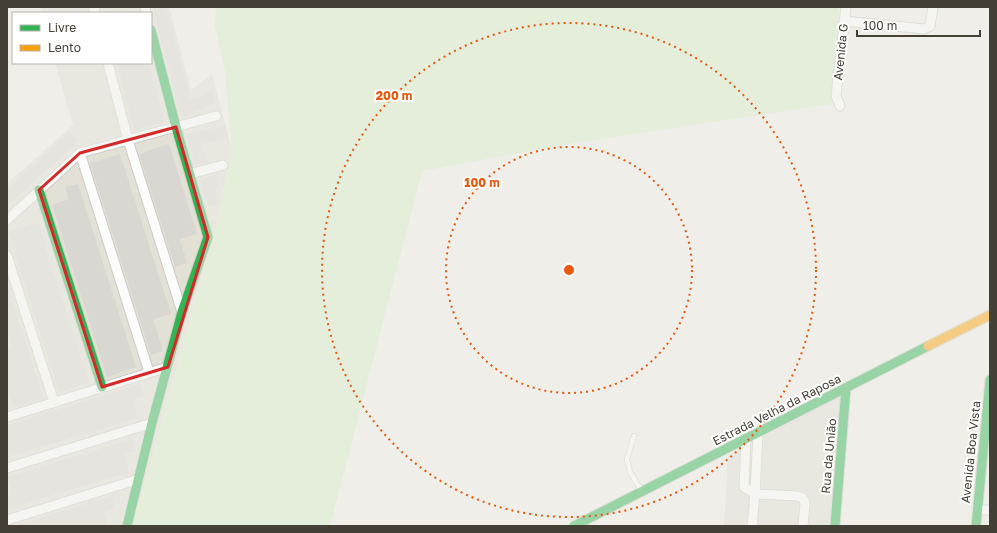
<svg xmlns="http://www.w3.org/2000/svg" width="997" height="533" font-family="'Golos Text',sans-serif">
<rect width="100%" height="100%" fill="#efeee9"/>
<g fill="#e3e0d6">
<path d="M40 7H169L191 90 212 74 232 149 218 217 133 526H7V184L73 125 55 63H151V13H42Z"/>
<path d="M842 395 832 526H724L728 455Z"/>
</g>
<path fill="#daeac9" d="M216 7H839L832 104 568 144 422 171 330 526H133L218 217 232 149 225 71 215 26Z"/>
<g fill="#d9d7d1">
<path d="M152 7H166L190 99 205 95 204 92 212 90 215 103 203 106 204 109 193 112 194 115 182 118Z"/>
<path d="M117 63H149L165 122 134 130Z"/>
<path d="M225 126 228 138 201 144 207 162 195 165 186 134Z"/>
<path d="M70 132 79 141 7 206V189Z"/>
<path d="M169 144 197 234 180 239 187 263 175 267 139 154Z"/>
<path d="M120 154 171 314 153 319 163 351 151 355 90 163Z"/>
<path d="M216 175 219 188 215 189 219 203 208 207 200 180Z"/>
<path d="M78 184 136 367 107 377 52 205 69 199 65 187Z"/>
<path d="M38 222 89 383 59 392 8 232Z"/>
<path d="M9 290 43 398 13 407 7 389V350L12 345 7 328V291Z"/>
<path d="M140 384 144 396 132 400 138 418 7 457V425Z"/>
<path d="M132 439 136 451 124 454 129 472 7 509V496L12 495 7 477Z"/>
<path d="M112 496 115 508 104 512 108 526H19V524Z"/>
</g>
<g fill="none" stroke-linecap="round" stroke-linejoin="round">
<g stroke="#cdccc7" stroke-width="6">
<path id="lane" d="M634 436 627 459 630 472 641 490"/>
</g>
<g stroke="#cdccc7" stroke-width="11">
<g id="street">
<path d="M94 7 95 13"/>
<path d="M145 7 146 13"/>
<path d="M844 21 924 29 930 26 933 7"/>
<path d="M108 63 128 140 182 312"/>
<path d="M840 106 836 96 846 7"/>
<path d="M80 153 149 372"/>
<path d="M190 174 223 165"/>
<path d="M7 220 80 153 216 116"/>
<path d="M7 256 54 402"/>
<path d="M7 417 168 367"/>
<path d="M746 440 744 487 755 494 798 496 803 498 805 503 803 526"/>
<path d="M7 468 152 423"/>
<path d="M977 510H990"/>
<path d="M7 520 139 479"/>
<path d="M752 526 755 494 758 434"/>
</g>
</g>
<g stroke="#cfccc0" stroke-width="11">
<g id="fast">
<path d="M39 190 102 387"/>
<path d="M127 526 152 423 182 312 208 237 176 127 151 30"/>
<path d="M574 526 928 346"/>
<path d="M835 526 846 388"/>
<path d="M976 526 990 380"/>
</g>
</g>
<g stroke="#cfccc0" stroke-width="11">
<path id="slow" d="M928 346 990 315"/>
</g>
<use href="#lane" stroke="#fdfcfc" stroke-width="4.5"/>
<use href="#street" stroke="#fdfcfc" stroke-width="9"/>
<use href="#fast" stroke="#30b455" stroke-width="9"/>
<use href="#slow" stroke="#ff9f0a" stroke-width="9"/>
</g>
<path d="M0 0H997V533H0ZM176 127 208 237 168 367 102 387 39 190 80 153Z" fill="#efeee9" fill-opacity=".55" fill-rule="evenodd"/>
<path fill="none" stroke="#d62828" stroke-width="3" stroke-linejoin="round" d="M176 127 208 237 168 367 102 387 39 190 80 153Z"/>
<g fill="none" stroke="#e8590c" stroke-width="2" stroke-dasharray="2 4">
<circle cx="569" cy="270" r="123"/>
<circle cx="569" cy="270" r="247"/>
</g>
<g text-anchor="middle" stroke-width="4" stroke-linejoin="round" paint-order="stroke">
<g font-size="12" fill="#454035" stroke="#fff">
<text transform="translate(841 52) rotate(-84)" y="4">Avenida G</text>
<text transform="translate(777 410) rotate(-27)" y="4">Estrada Velha da Raposa</text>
<text transform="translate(971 452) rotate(-84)" y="4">Avenida Boa Vista</text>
<text transform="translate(829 456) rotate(-85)" y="4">Rua da União</text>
</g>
</g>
<circle cx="569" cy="270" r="6" fill="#e8590c" stroke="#fff" stroke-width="2"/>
<g font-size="12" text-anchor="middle" font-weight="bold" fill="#e8590c" stroke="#fff" stroke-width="4" stroke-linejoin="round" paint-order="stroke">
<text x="394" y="100">200 m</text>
<text x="482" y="187">100 m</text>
</g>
<rect width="997" height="533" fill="none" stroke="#454035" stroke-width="16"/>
<rect x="12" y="12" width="140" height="52" fill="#ffffff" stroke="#b5b3ae"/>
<rect x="20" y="25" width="20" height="6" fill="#30b455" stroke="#b5b3ae"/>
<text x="48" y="32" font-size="12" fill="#454035">Livre</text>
<rect x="20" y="45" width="20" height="6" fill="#ff9f0a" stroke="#b5b3ae"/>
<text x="48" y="52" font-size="12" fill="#454035">Lento</text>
<path d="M857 30v6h123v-6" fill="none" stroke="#454035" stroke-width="2"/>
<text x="863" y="30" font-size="12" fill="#454035" stroke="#ffffff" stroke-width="3" paint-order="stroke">100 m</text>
</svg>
